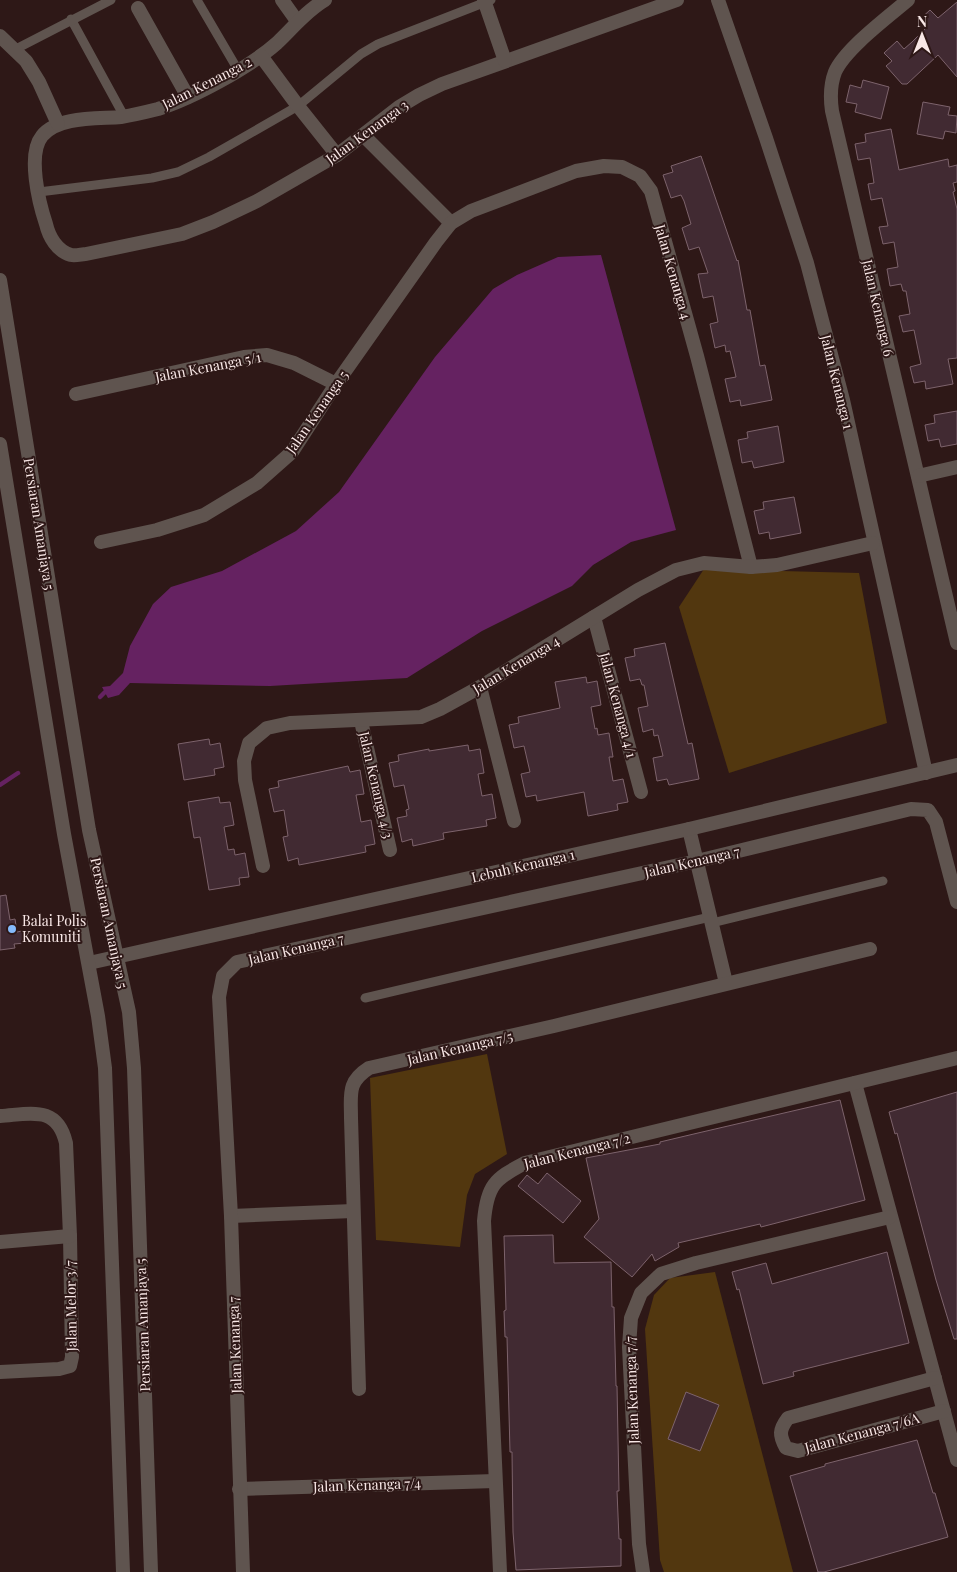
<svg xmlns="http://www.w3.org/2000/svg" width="957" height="1572" font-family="'Playfair Display',serif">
<rect width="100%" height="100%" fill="#2e1817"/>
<g fill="#52370f">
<path d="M704 569 859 573 887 723 729 773 679 607Z"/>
<path d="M487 1054 507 1154 475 1174 467 1195 460 1247 376 1240 370 1078Z"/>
<path d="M715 1272 793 1572H664L660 1560 645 1329 654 1295 670 1278Z"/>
</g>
<path fill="#652261" d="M601 255 676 530 631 542 593 565 572 586 482 631 407 678 270 686 130 683 119 695 108 698 102 687 110 686 123 673 130 646 153 604 171 587 222 571 296 531 339 492 435 357 493 289 517 275 558 257Z"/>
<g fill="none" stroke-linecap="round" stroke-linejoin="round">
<g stroke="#652261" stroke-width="4.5">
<path d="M100 697 105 692H109"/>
<path d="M0 785 18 773"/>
</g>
</g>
<g fill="#412a32" stroke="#7d636c">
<path d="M957 2V77L938 55 907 84H902L886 66 892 61 884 53 897 41 904 49 912 42 925 29 918 21 930 10 938 18Z"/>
<path d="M863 80 889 87 881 119 855 112 857 104 846 102 850 85 861 88Z"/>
<path d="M923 102 950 107 948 115 957 116 956 133 945 131 943 139 917 134Z"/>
<path d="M891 129 899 170 948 159 949 167 957 165V182L953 183 955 191 953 192 957 209V358L948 359 953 384 926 389 925 381 914 383 910 367 921 364 914 330 903 332 899 316 910 314 906 291H903L901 284 890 286 887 269 898 267 894 242 883 244 879 227 888 226 882 198 871 200 868 184 874 183 870 158 858 160 855 144 866 142 865 134Z"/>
<path d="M701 156 737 261 738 260 747 310H750L760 366 765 365 772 400 741 406 740 400 730 402 725 379 736 377 730 351 726 352 725 345 715 348 710 324 718 322 713 296 703 298 698 274 708 273 699 247 689 250 682 228 691 224 684 201 681 195 671 198 663 175 673 172 671 166Z"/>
<path d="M957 411V444L941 447 939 439 928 441 925 425 935 423 934 415Z"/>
<path d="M778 426 784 462 754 468 752 461 742 463 738 440 748 438 747 432Z"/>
<path d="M794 497 801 533 770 539 769 532 759 534 754 511 764 509 763 502Z"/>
<path d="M665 643 688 744 692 743 699 779 669 785 667 779 657 781 653 758 663 756 658 735 654 736 653 729 643 732 638 708 648 706 644 685H642L640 679 630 681 625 658 635 656 634 649Z"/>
<path d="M586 677 587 683 597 681 601 705 591 707 595 729 597 728 598 735 609 733 613 757H609L613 781 623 779 628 802 617 804 618 810 588 816 584 792 537 801 536 795 526 797 521 774 530 772 524 746 514 748 509 725 519 723 518 717 560 708 555 682Z"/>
<path d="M209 739 210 745 220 743 224 767 214 769 215 775 184 780 178 744Z"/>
<path d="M468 745 469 751 480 749 484 773 478 774 482 796 492 794 496 818 486 820 487 826 443 833 444 839 413 846 412 839 402 842 397 818 407 816 406 810 409 809 404 785 394 787 389 763 399 761 398 755 429 749V751Z"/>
<path d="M348 766 350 772 360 770 364 794 356 795 361 822 371 820 375 844 365 846 366 852 299 865 298 858 288 861 283 837 288 836 284 810 274 812 269 789 279 787 278 781Z"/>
<path d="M219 797 220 803 230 802 234 825 224 827 228 850 234 849 235 855 245 853 249 877 239 878 240 885 209 890 200 837 194 838 188 802Z"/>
<path d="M6 895 10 920 15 919 17 932 22 931 25 943 14 944 15 948 0 950V896Z"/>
<path d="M957 1092V1339H954L936 1280 897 1133 895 1134 889 1112Z"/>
<path d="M840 1100 865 1200 761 1227 760 1224 678 1243 679 1247 655 1261 652 1254 632 1277 584 1237 599 1219 586 1158 660 1144V1142L698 1133Z"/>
<path d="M547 1173 581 1201 563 1223 518 1186 527 1175 538 1184Z"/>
<path d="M553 1235 554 1263 611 1262 612 1307H614L616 1386H617L619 1491H617L619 1539H621V1566L516 1570 513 1532 512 1452H510L507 1337H505L504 1311 506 1310 504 1236Z"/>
<path d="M887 1252 909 1343 793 1372 794 1376 763 1384 739 1289 737 1290 732 1272 766 1263 772 1284Z"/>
<path d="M686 1392 719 1405 700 1451 668 1439Z"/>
<path d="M917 1440 933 1493H935L948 1537 853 1564 824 1572H818L790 1476 825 1466V1464Z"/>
</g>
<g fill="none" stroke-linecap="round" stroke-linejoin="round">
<g stroke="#5f544f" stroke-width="9">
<path d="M197 0 238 70"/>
<path d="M71 19 124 116"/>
<path d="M14 50 111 0"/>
<path d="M39 192 152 178 178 172 209 157 298 106 361 54 378 44 491 0"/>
<path d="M712 923 883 881"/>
<path d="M365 998 710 917"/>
</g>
<g stroke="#5f544f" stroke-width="14">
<path d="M282 0 297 21"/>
<path d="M325 0C306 11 293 28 277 43 250 67 193 98 158 109 146 112 134 115 121 117 98 119 58 116 42 136 27 154 39 203 46 224 49 237 57 251 71 255 76 256 82 254 86 254L182 234 213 222 257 201 337 155 399 107 419 95 442 84 677 0"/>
<path d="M484 0 505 61"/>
<path d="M718 0 766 138 807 263 843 400 926 773"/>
<path d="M908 0C888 17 845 49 835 72 830 85 830 97 832 111L957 643"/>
<path d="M138 8 188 97"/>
<path d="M0 36 26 61 39 82 58 124"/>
<path d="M261 56 298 106 337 155"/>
<path d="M363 135 451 223"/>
<path d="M76 394 244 357 267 355 294 363 336 384"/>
<path d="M918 476 957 467"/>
<path d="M101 542 157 530 204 515 257 483 292 452 336 384 436 242 451 223 471 211 576 171 604 166 622 167 640 176 651 191 697 356 751 567"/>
<path d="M594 617 641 792"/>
<path d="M480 687 514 821"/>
<path d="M361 721 390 850"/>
<path d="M689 829 726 983"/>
<path d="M263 866 245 780 244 761 249 743 267 728 290 723 421 717 440 709 480 687 638 590 676 570 704 563 751 567 777 565 873 543"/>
<path d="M89 963 689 829 957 765"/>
<path d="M855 1083 957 1460"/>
<path d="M0 1116C31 1114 57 1105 66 1143L70 1236 72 1357 70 1366 59 1369 0 1372"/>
<path d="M231 1216 353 1211"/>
<path d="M0 1242 70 1236"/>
<path d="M935 1378 788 1418C779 1430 779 1435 786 1448L798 1451 944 1411"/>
<path d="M359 1389 351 1118C351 1094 347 1082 369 1068L554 1026 870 949"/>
<path d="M239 1489 495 1481"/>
<path d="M243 1572 231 1216 219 997 223 976 237 962 697 861 911 809 928 810 936 822 957 902"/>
<path d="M500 1572 484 1221C487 1186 494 1179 525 1163L957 1058"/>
<path d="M643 1572 639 1544 629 1347 631 1318 641 1293 661 1274 696 1263 890 1217"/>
</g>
<g stroke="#5f544f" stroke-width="14">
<path d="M0 280 89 830 129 1012 134 1068 151 1572"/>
<path d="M0 444 64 834 98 1016 105 1068 123 1572"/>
</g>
</g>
<circle fill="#85bbfb" stroke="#2e1817" stroke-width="2" cx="12" cy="929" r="5"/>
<g text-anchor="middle" stroke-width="4" stroke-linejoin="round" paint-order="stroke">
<g font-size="14" fill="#f8e7e6" stroke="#2e1817">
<text transform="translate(207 83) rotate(-27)" y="5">Jalan Kenanga 2</text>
<text transform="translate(367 132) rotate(-36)" y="5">Jalan Kenanga 3</text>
<text transform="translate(673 272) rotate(74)" y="5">Jalan Kenanga 4</text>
<text transform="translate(878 308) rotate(77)" y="5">Jalan Kenanga 6</text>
<text transform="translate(208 367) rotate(-11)" y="5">Jalan Kenanga 5/1</text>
<text transform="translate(837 382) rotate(76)" y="5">Jalan Kenanga 1</text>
<text transform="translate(317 412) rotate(-55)" y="5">Jalan Kenanga 5</text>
<text transform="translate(39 524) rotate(81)" y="5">Persiaran Amanjaya 5</text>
<text transform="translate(516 665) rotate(-31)" y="5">Jalan Kenanga 4</text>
<text transform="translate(618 705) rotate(75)" y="5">Jalan Kenanga 4/1</text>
<text transform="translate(376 785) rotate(77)" y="5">Jalan Kenanga 4/3</text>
<text transform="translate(692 862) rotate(-13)" y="5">Jalan Kenanga 7</text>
<text transform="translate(523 866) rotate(-13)" y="5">Lebuh Kenanga 1</text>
<text transform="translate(109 923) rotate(78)" y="5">Persiaran Amanjaya 5</text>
<text transform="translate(296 949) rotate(-13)" y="5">Jalan Kenanga 7</text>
<text transform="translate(460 1048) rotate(-13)" y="5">Jalan Kenanga 7/5</text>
<text transform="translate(577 1151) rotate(-14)" y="5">Jalan Kenanga 7/2</text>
<text transform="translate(71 1306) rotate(-91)" y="5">Jalan Melor 3/7</text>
<text transform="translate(143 1325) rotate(-92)" y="5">Persiaran Amanjaya 5</text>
<text transform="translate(235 1345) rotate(-92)" y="5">Jalan Kenanga 7</text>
<text transform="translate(632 1390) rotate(-92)" y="5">Jalan Kenanga 7/7</text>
<text transform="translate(862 1433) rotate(-15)" y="5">Jalan Kenanga 7/6A</text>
<text transform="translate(367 1485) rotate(-2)" y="5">Jalan Kenanga 7/4</text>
</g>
<g font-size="14" fill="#f8e7e6" stroke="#2e1817" text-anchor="start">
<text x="22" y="926">Balai Polis<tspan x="22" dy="16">Komuniti</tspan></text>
</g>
</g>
<g transform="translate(922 35)" stroke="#2e1817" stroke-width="4" paint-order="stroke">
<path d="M0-4L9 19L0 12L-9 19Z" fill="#f8e7e6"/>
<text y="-8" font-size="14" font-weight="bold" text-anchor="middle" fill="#f8e7e6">N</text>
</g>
</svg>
